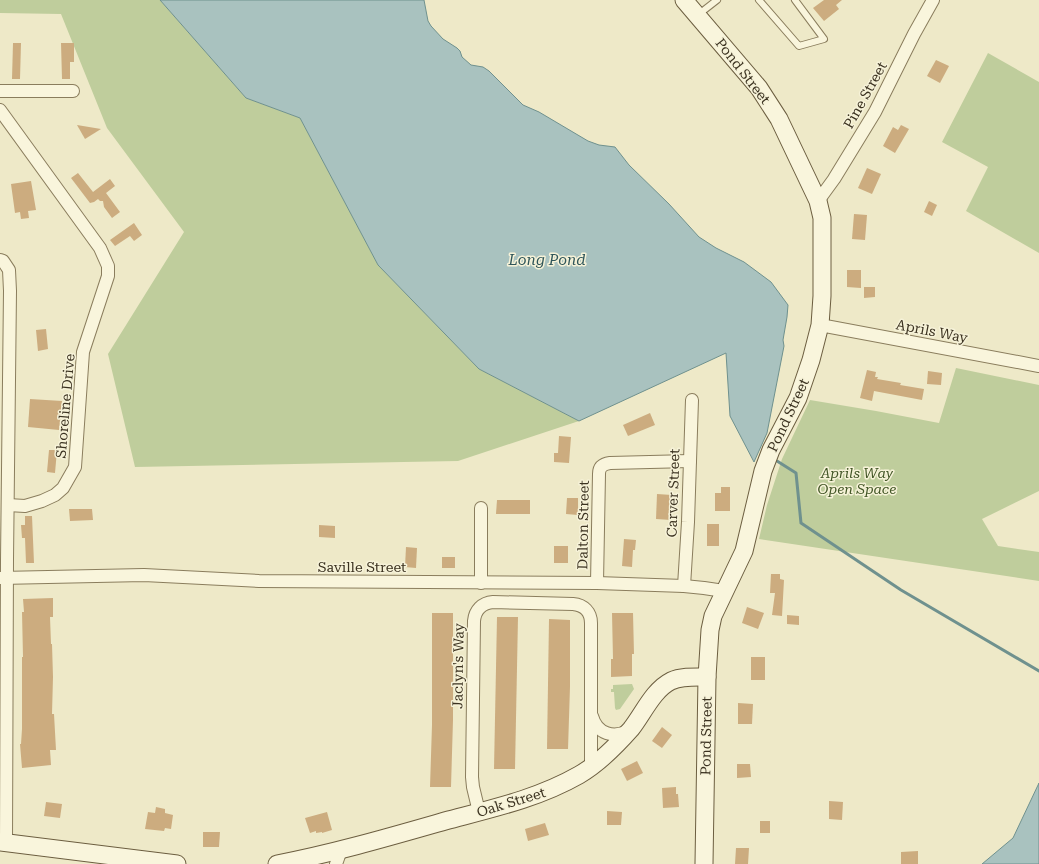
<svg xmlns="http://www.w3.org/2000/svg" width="1039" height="864" font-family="'Roboto Serif',serif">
<rect width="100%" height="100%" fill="#eee9c8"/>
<g fill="#bfcd9c">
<path d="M0 0H160L246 98 300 118 378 265 479 369 579 421 458 461 135 467 108 354 184 232 107 128 61 14 0 13Z"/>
<path d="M988 53 1039 82V253L966 211 988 167 942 142Z"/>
<path d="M956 368 1039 385V491L982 519 998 546 1039 552V581L759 539 767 505 782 459 810 400 876 411 939 423Z"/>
<path d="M632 684 634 689 620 709 616 710 615 708 614 692H611V689H613V685Z"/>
</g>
<g fill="#a9c2bf" stroke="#6f918e">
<path d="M160 0H424L428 21 431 26 443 39 457 48 460 51 462 57 471 65 483 67 489 71 523 105 539 112 588 141 599 145 615 147 629 165 669 204 699 237 716 248 744 262 771 282 788 305 787 317 783 340 784 346 767 433 754 462 730 416 726 353 579 421 479 369 378 265 300 118 246 98Z"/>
<path d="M1039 783V864H982L1013 838Z"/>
</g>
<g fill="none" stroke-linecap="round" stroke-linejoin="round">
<path stroke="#6f918e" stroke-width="3" d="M777 461 796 473 801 523 901 590 1039 671"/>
</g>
<g fill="#ccac7f">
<path d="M824 0H842L836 5 839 9 824 21 813 8Z"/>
<path d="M13 43H21L20 79H12Z"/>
<path d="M61 43H74V62H70V79H62Z"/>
<path d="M936 60 949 66 940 83 927 76Z"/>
<path d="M77 125 101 129 85 139Z"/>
<path d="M901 125 909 129 895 153 883 146 893 127 898 130Z"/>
<path d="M867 168 881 174 872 194 858 188Z"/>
<path d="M78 173 93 192 110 179 115 186 106 193 120 212 112 218 104 207 103 201H100L98 199 94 202 90 203 71 178Z"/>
<path d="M31 181 36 210 28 211 29 218 21 219 20 212 15 213 11 184Z"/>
<path d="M929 201 937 205 932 216 924 212Z"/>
<path d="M854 214 867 215 865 240 852 239Z"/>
<path d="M134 223 142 235 134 241 130 236 115 246 110 240Z"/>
<path d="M847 270H861V288L847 287Z"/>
<path d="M864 287H875V297L864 298Z"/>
<path d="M46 329 48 349 38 351 36 330Z"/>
<path d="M867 370 876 372 875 377H878L877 379 901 383 900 385 924 389 922 400 874 391 872 401 860 398Z"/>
<path d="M928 371 942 373 941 385 927 384Z"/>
<path d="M30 399 62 401 59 430 28 427Z"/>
<path d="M650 413 655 425 628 436 623 425Z"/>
<path d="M559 436 571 437 569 463 554 462V453H558Z"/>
<path d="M49 450H57L55 473 47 472Z"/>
<path d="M721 487H730V511H715V493H721Z"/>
<path d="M657 494 672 495 671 520 656 519Z"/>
<path d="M567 498H578V515L566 514Z"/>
<path d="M497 500H530V514H496Z"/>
<path d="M69 509H92L93 520 70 521Z"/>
<path d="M25 516H32L34 563H26L25 538H22L21 525H25Z"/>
<rect x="707" y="524" width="12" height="22"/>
<path d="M319 525 335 526V538L319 537Z"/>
<path d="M624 539 636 540 635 550H633L632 567 622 566Z"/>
<rect x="554" y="546" width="14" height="17"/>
<path d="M406 547 417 548 416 568 405 567Z"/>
<rect x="442" y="557" width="13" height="11"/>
<path d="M771 574H780V579L784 580 782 616 772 615 775 593H770Z"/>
<path d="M53 598V617H50L51 644H52L53 677 52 714H54L56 750H50L51 765 22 768 20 744H21L22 729V657H23L22 612H24L23 599Z"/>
<path d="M747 607 764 613 758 629 742 623Z"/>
<path d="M432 613H453V720L451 787H430L432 725Z"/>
<path d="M612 613H633L634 654H632V676L611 677V659H613Z"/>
<path d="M787 615 799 616V625L787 624Z"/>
<path d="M497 617H518L515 769H494Z"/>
<path d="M549 619 570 620V687L568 749H547Z"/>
<rect x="751" y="657" width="14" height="23"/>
<path d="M738 703 753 704 752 724H738Z"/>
<path d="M662 727 672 735 662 748 652 741Z"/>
<path d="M637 761 643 773 627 781 621 769Z"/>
<path d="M737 764H750L751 777 737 778Z"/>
<path d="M676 787V794H678L679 807 663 808 662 788Z"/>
<path d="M829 801 843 802 842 820 829 819Z"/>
<path d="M46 802 62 804 60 818 44 816Z"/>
<path d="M156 807 165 809V813L173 815 171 829 165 828 164 831 145 829 148 812 155 813Z"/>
<path d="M607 811 622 812 621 825H607Z"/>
<path d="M327 812 332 830 322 833V832L316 833V831L310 833 305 818Z"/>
<rect x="760" y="821" width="10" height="12"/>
<path d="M545 823 549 835 528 841 525 829Z"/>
<path d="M203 832H220L219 847H203Z"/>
<path d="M736 848H749L748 864H735Z"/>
<path d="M918 851V864H901V852Z"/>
</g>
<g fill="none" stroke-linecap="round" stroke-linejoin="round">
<g stroke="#8a7d5d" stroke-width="8">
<g id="lane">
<path d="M759 0 799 46 824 39 795 0"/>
<path d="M699 14 717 0"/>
</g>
</g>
<g stroke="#8a7d5d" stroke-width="14">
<g id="street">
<path d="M0 91H73"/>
<path d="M0 110 100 248 108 266V276L83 352 75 467 63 488 55 495 42 501 25 506 8 505"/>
<path d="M818 201 834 179 875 112 914 34 933 0"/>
<path d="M0 260 3 261 9 270 10 291 7 560 6 843"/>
<path d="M820 325 1039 366"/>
<path d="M0 578 144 575 259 581 597 583 684 586 704 588 724 591"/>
<path d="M481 583V508"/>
<path d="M597 583 599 474C599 467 603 464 610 463L690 461"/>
<path d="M684 586 688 522 692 400"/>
<path d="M592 716C597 734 614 739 629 730"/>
<path d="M479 812 473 787 472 777 474 621C475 610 482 603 493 602L573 604C584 605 591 612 591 623V767"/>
<path d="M336 864 341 850"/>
</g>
</g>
<g stroke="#6c5e40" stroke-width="19">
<g id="secondary">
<path d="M684 0 759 88 779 119 818 201 822 218V296L820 325 811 360 798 398 771 450 763 471 744 551 713 616 710 630 707 677 704 864"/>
<path d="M0 842 177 864"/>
<path d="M277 864C334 853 389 837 445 821 490 809 537 799 579 775 598 764 616 746 631 729 643 714 653 690 671 681 682 676 696 677 707 677"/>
</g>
</g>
<use href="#lane" stroke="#f9f5dc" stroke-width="6"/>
<use href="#street" stroke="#f9f5dc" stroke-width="12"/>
<use href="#secondary" stroke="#f9f5dc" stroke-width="17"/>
</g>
<g text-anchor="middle" stroke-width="3" stroke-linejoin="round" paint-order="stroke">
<g font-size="14" fill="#3b3220" stroke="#f6f2d8">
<text transform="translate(743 71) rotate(52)" y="5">Pond Street</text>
<text transform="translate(865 95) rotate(-61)" y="5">Pine Street</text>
<text transform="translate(932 331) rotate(11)" y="5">Aprils Way</text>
<text transform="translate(65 406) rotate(-85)" y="5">Shoreline Drive</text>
<text transform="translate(788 415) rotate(-65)" y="5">Pond Street</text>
<text transform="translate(673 493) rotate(-88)" y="5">Carver Street</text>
<text transform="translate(583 525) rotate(-89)" y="5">Dalton Street</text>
<text x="362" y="572">Saville Street</text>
<text transform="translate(458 666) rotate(-89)" y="5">Jaclyn's Way</text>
<text transform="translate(706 736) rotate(-89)" y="5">Pond Street</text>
<text transform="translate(511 802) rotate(-17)" y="5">Oak Street</text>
</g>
<g font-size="14" font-style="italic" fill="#435727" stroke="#f6f2d8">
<text x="857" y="478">Aprils Way<tspan x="857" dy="16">Open Space</tspan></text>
</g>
<g font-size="15" font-style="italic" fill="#30565a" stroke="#f6f2d8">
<text x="547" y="265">Long Pond</text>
</g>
</g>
</svg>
